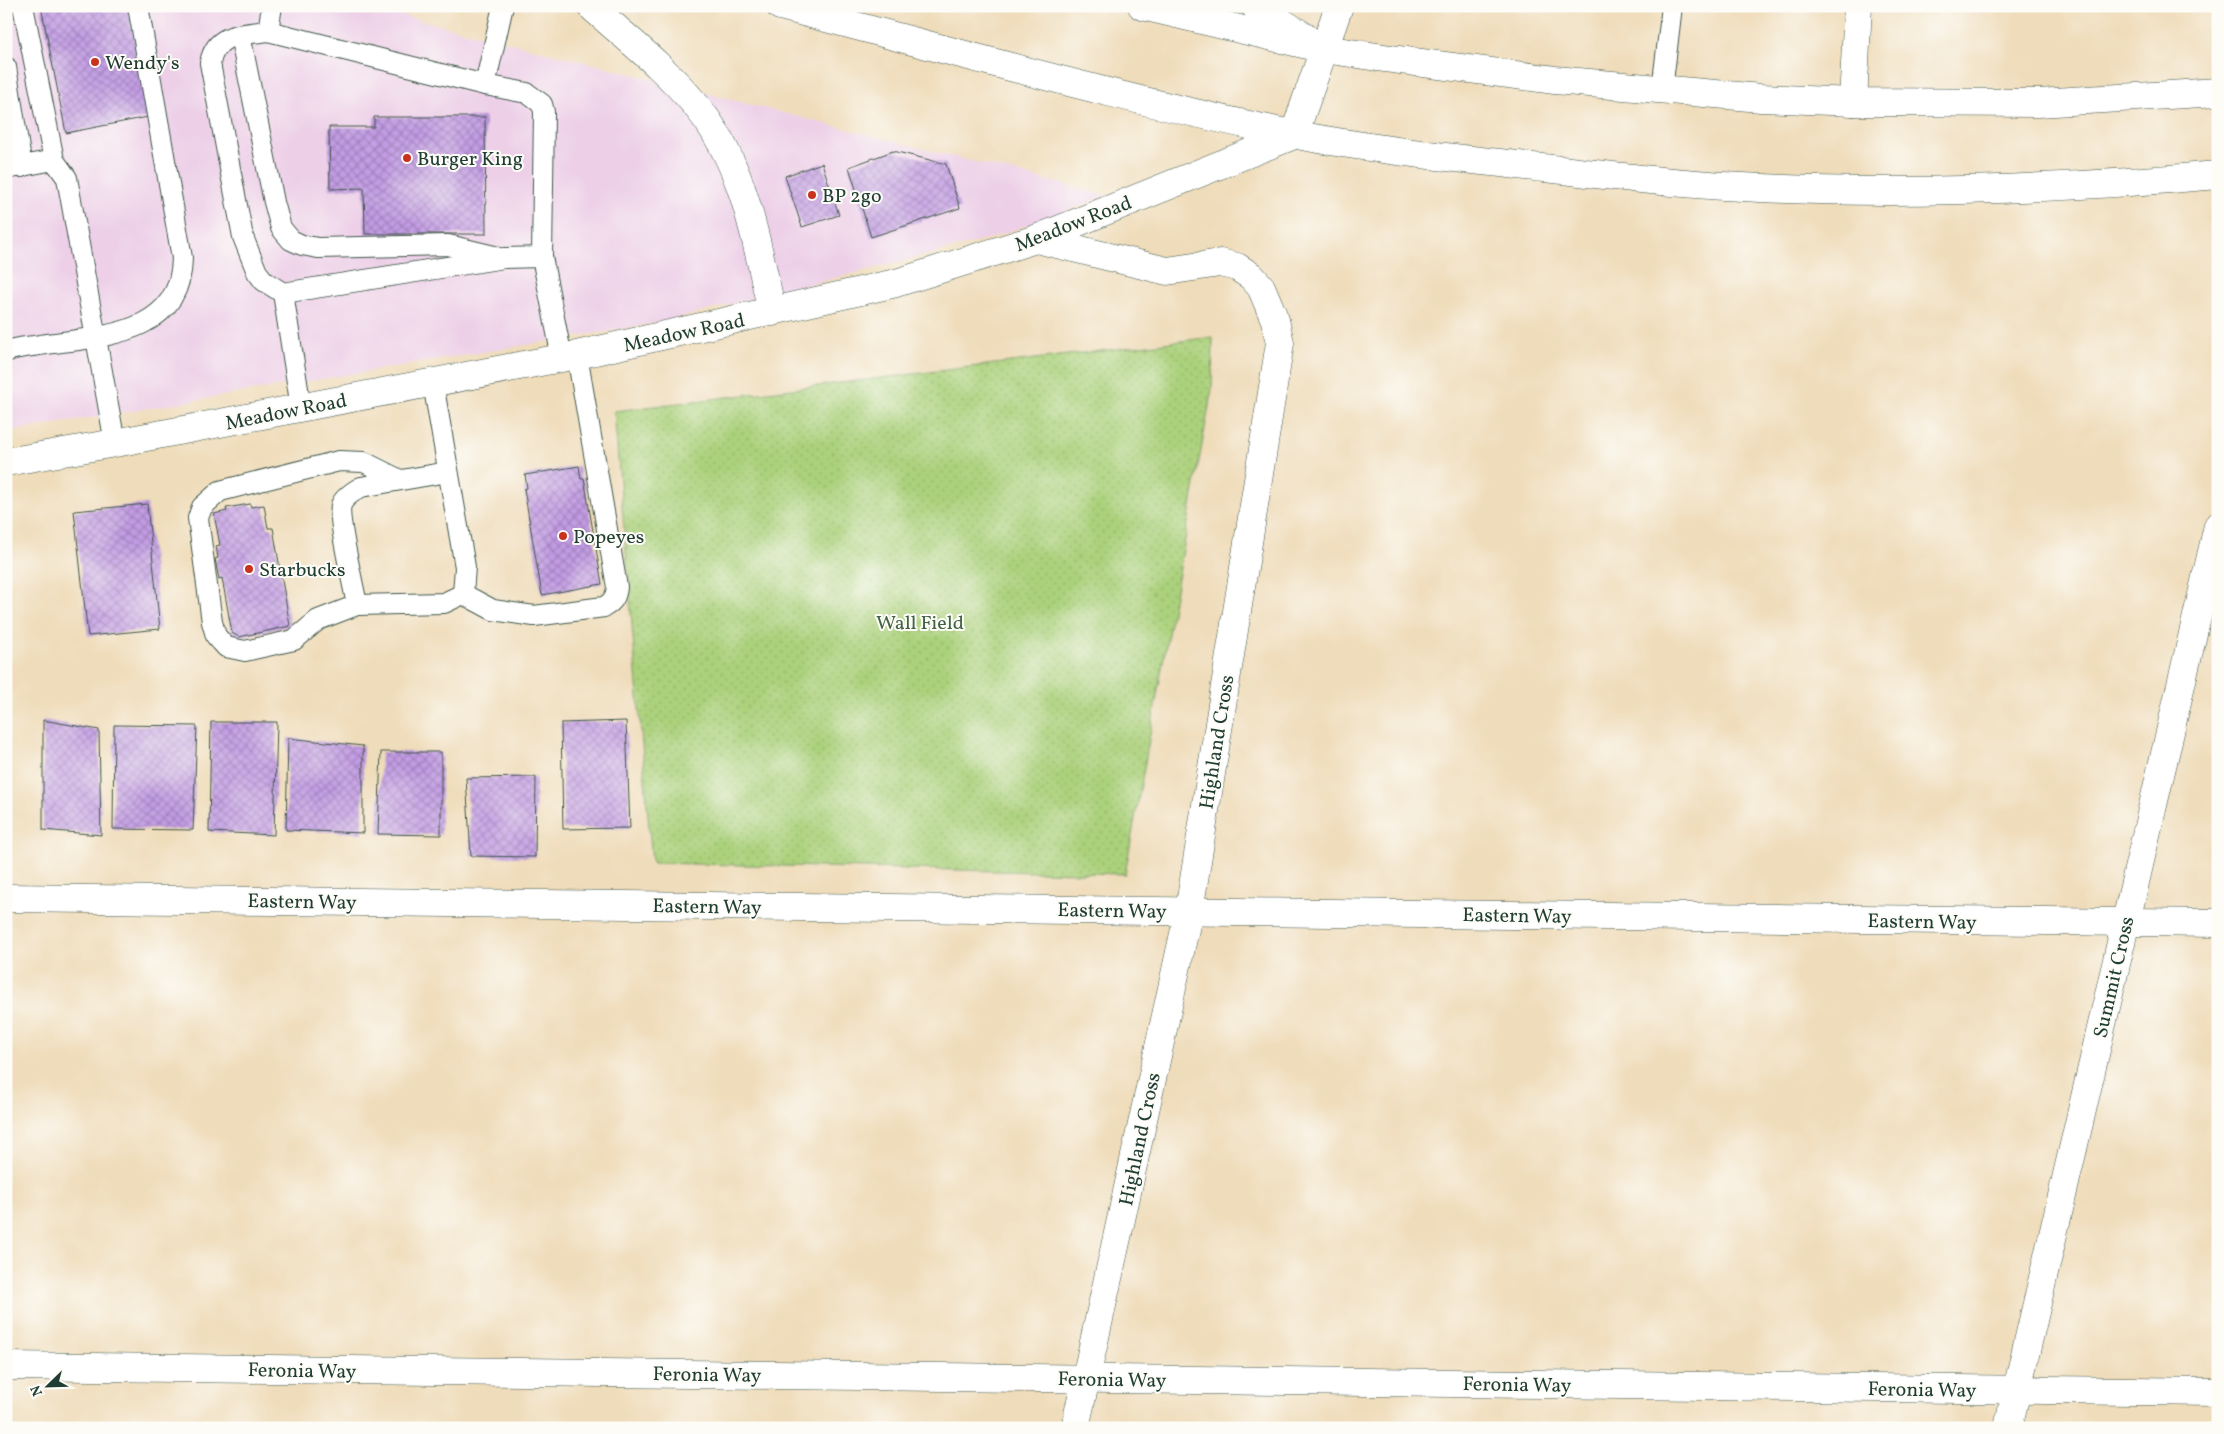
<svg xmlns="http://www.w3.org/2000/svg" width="2224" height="1434" font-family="Vollkorn,serif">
<defs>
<pattern id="park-dots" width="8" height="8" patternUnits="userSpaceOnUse" patternTransform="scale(1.25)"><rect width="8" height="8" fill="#abd17b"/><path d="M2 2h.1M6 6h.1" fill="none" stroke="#93b46b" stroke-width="1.8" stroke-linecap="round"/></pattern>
<pattern id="building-cross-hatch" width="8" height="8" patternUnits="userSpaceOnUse" patternTransform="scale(1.25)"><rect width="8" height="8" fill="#c39ce4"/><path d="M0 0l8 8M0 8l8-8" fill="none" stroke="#9e80ba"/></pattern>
</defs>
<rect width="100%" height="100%" fill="#fdfcf7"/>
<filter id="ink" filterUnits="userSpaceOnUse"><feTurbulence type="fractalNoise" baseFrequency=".02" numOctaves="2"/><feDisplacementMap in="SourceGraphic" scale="10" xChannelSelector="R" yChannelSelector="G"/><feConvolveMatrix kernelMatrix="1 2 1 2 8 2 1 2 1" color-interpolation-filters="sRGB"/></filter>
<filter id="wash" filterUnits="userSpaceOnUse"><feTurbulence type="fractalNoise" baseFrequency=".0096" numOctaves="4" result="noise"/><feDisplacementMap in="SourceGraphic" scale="20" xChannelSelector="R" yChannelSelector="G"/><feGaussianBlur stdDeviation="1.12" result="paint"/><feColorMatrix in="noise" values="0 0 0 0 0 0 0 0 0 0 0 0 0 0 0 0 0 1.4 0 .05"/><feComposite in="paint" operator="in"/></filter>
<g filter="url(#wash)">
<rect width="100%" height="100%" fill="#efdcba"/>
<path fill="#edd0e8" d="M6 6H366L1107 196 986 240 657 323 6 432Z"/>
<path fill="url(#park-dots)" stroke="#658758" d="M1213 337 1212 389 1125 874 652 863 614 411Z"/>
<g id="blocks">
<g fill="url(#building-cross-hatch)">
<path d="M41 6H129L148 117 66 133Z"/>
<path d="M374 117H485L486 234H365L364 188 330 189 329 127H374Z"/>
<path d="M893 151 946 164 960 208 871 237 849 167Z"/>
<path d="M822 163 839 215 802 227 785 176Z"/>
<path d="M579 466 581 479 584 478 602 584 542 595 524 489 527 488 525 475Z"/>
<path d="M147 504 160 629 88 636 74 511Z"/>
<path d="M250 504 251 507 264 505 268 528H273L290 626 239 637 232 633 222 578 219 579 215 559 218 558 216 546 220 545 214 514 227 511 226 508Z"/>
<path d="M43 720 99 730 101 835 43 830Z"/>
<path d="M626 721 630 828 563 829 561 723Z"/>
<path d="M211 722H277L274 835 209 832Z"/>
<path d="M114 725 197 726 193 830 113 829Z"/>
<path d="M288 738 363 746V833L286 830Z"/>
<path d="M381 752H441V835L378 834Z"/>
<path d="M536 777 535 857 471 856 466 778Z"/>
</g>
</g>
</g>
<g filter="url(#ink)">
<use href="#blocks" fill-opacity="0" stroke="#3e5548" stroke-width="1"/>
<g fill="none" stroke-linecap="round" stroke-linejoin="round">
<g stroke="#3e5548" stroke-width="22">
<g id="lane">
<path d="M23 6 54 160 67 178 115 443"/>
<path d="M272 6 268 31C241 35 216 32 210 63L243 237 257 272 264 281 283 293 504 258 542 257 562 358"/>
<path d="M503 6 485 85 527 93 542 104 544 112 542 257"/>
<path d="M268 31 485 85"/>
<path d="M240 35 274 202 281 228 291 240 302 245 318 248 448 245 494 256"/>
<path d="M6 67 22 167"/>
<path d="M1662 90 1672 6"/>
<path d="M6 169 54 160"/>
<path d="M283 293 301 408"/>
<path d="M6 352C16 347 29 347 40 345 99 336 181 337 182 258L138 6"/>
<path d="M433 383 465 567 463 594 444 603 357 605C354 588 337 517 341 505 344 497 354 491 361 487L448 472"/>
<path d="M463 594 493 610 534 616 604 607C613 602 616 597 617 587L577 355"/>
<path d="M357 605 318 620 294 640 245 651 226 647 216 636 212 622 198 518 202 507 220 491 339 461 364 462 400 480"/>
</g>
</g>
<g stroke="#3e5548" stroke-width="29">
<g id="street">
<path d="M1853 102 1858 6"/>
<path d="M1036 239 1167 271 1220 263 1237 267 1251 276 1261 287 1275 320 1280 343 1189 911 1075 1428"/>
<path d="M6 898 2218 923"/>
<path d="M6 1366 2218 1392"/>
<path d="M2008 1428 2218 526"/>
</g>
</g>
<g stroke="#3e5548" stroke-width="29">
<path id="secondary" d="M6 462 115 443 577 355 896 283 1036 239 1294 135 1339 6"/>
</g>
<g stroke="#3e5548" stroke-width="29">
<g id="highway">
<path d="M591 6C626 38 664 67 694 103 744 161 756 240 772 312"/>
<path d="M780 6C950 50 1119 99 1292 134 1363 148 1437 156 1509 164 1587 173 1664 183 1742 187 1900 196 2060 189 2218 175"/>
<path d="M1142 6 1324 49 1384 58 1555 80 1761 98 1853 102 2038 103 2218 92"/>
<path d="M1255 6 1304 36"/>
</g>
</g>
<use href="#lane" stroke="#fff" stroke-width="20"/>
<use href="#street" stroke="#fff" stroke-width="28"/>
<use href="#secondary" stroke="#fff" stroke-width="28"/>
<use href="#highway" stroke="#fff" stroke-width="28"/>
</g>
</g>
<g fill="#c8321e" stroke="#fdfcf7" stroke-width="2">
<circle cx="95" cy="62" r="5"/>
<circle cx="407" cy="158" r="5"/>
<circle cx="812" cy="195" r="5"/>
<circle cx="563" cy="536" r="5"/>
<circle cx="249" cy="569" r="5"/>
</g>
<g text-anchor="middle" stroke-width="4" stroke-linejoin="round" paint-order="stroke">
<g font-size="20" fill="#1f3d34" stroke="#fdfcf7" text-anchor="start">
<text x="105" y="69">Wendy's</text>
<text x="417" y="165">Burger King</text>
<text x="822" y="202">BP 2go</text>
<text x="573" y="543">Popeyes</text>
<text x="259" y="576">Starbucks</text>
</g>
<g font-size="20" fill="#1f3d34" stroke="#fdfcf7">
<text transform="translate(1073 223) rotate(-21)" y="7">Meadow Road</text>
<text transform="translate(684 332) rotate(-12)" y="7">Meadow Road</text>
<text transform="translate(286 411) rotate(-11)" y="7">Meadow Road</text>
<text transform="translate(1216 742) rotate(-81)" y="7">Highland Cross</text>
<text transform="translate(302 901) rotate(1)" y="7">Eastern Way</text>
<text transform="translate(707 906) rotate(1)" y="7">Eastern Way</text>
<text transform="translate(1112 910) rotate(1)" y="7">Eastern Way</text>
<text transform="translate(1517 915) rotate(1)" y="7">Eastern Way</text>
<text transform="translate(1922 921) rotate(1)" y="7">Eastern Way</text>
<text transform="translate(2113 977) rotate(-77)" y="7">Summit Cross</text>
<text transform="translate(1139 1139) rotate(-78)" y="7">Highland Cross</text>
<text transform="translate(302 1370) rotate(1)" y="7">Feronia Way</text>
<text transform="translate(707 1374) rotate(1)" y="7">Feronia Way</text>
<text transform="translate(1112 1379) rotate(1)" y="7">Feronia Way</text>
<text transform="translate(1517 1384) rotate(1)" y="7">Feronia Way</text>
<text transform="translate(1922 1389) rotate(1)" y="7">Feronia Way</text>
</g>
<g font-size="20" fill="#426246" stroke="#fdfcf7">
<text x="920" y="629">Wall Field</text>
</g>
</g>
<rect width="2224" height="1434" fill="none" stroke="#fdfcf7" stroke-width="25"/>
<g transform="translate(48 1386) rotate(247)" stroke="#fdfcf7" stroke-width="4" paint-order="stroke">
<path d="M0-4L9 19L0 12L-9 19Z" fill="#1f3d34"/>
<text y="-8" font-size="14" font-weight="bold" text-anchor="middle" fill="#1f3d34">N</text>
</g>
</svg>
